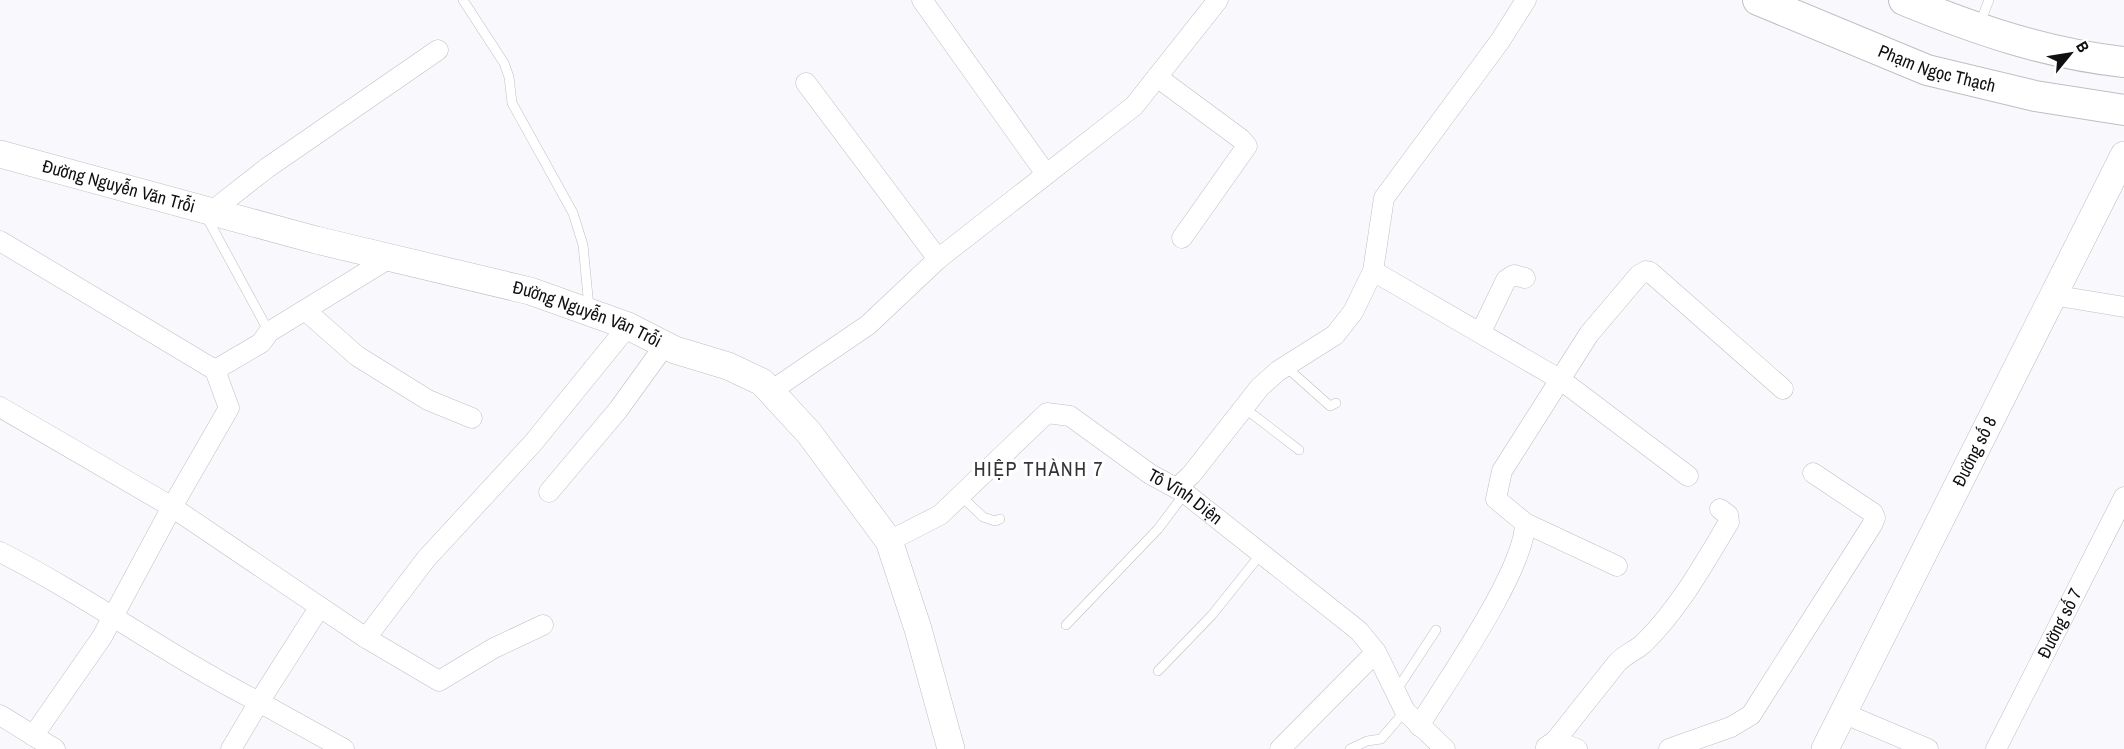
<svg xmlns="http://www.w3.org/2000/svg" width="2124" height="749" font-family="'Archivo Narrow',sans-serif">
<rect width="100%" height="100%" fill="#f9f9fd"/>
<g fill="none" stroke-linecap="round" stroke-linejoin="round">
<g stroke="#bfbfc3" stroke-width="10">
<g id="lane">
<path d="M463 0 504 63 509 77 512 103 573 213 583 245 589 307"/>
<path d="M1980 23 1989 0"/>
<path d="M206 216 269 332"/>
<path d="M1285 366 1330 406 1336 403"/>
<path d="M1243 407 1299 450"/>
<path d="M961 496 983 517 995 521 1000 519"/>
<path d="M1066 625 1158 529 1185 493"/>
<path d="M1158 671 1212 615 1260 555"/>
<path d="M1396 691 1436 630"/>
<path d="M1350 749 1367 741 1381 739 1405 711"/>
</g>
</g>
<g stroke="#bfbfc3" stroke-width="21">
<g id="street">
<path d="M922 0 1046 174"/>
<path d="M1157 77 1241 139 1247 146 1182 238"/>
<path d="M806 83 938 259"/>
<path d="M212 211 267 168 438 50"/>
<path d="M0 241 215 370 229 408 172 507 366 638 439 681 494 648 543 625"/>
<path d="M1373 271 1561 380 1688 476"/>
<path d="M2052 295 2124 307"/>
<path d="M305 310 357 356 428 400 472 418"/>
<path d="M1481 332 1506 280 1514 275 1525 278"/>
<path d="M215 370 261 343 269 332 388 259"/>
<path d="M771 391 868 325 938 259 1134 106 1218 0"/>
<path d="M0 407 172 507 102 637 33 736"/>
<path d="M1177 488 1191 475 1260 387 1278 371 1335 335 1353 312 1373 271 1384 198 1500 41 1526 0"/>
<path d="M549 492 618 410 665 345"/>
<path d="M1525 523 1617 566"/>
<path id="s1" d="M889 541 940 515 1047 413 1070 416 1150 474 1185 493 1359 631 1376 652 1405 711 1445 749"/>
<path d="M0 552C89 597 170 657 259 702L319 608"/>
<path d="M366 638 426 559 533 443 628 326"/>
<path d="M1843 713 1928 749"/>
<path d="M0 715 55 749"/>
<path d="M1419 726C1446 682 1525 570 1525 523L1496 499 1502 471 1589 334 1639 275 1646 271 1650 272 1783 389"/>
<path d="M1555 741 1617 663C1625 654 1635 651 1643 644 1679 609 1703 565 1729 522L1728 515 1720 509"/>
<path d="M1546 747 1555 741 1577 749"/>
<path d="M231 749 259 702 344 749"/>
<path d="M1280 749 1376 652"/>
<path d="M1669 749 1731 727 1751 715 1872 525 1875 518 1873 513 1813 473"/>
<path id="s2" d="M1996 749 2124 497"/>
</g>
</g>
<g stroke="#bfbfc3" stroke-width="28">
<g id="secondary">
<path id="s3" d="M0 154 316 240 530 291 628 326 675 350 728 366 762 382 809 433 889 541 918 629 951 749"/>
<path id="s4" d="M1825 749 2124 155"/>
</g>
</g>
<g stroke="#bfbfc3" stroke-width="32">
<g id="primary">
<path id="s5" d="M1758 0 1927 70 2035 96 2124 110"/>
<path d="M1904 0C1975 29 2047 54 2124 62"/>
</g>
</g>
<use href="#lane" stroke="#fff" stroke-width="9"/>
<use href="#street" stroke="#fff" stroke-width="20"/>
<use href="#secondary" stroke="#fff" stroke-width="27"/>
<use href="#primary" stroke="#fff" stroke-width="30"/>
</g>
<g text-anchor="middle" stroke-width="6" stroke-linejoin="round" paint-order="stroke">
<g font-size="18" fill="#101012" stroke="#fff">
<text dy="6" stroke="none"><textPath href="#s5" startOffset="192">Phạm Ngọc Thạch</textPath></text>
<text dy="6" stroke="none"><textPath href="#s3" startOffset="123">Đường Nguyễn Văn Trỗi</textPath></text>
<text dy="6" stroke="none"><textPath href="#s3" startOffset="609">Đường Nguyễn Văn Trỗi</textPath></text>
<text dy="6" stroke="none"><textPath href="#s4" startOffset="333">Đường số 8</textPath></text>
<text dy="6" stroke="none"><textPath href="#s1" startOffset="369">Tô Vĩnh Diện</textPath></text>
<text dy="6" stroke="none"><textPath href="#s2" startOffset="141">Đường số 7</textPath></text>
</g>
<g font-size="20" letter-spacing="1.5" fill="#343438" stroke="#fff">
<text x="1039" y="476">HIỆP THÀNH 7</text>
</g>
</g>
<g transform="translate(2070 54) rotate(60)" stroke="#ffffff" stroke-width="4.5" paint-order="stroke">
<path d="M0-4.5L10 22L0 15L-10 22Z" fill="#101012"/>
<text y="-9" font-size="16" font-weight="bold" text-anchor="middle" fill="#101012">B</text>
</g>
</svg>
